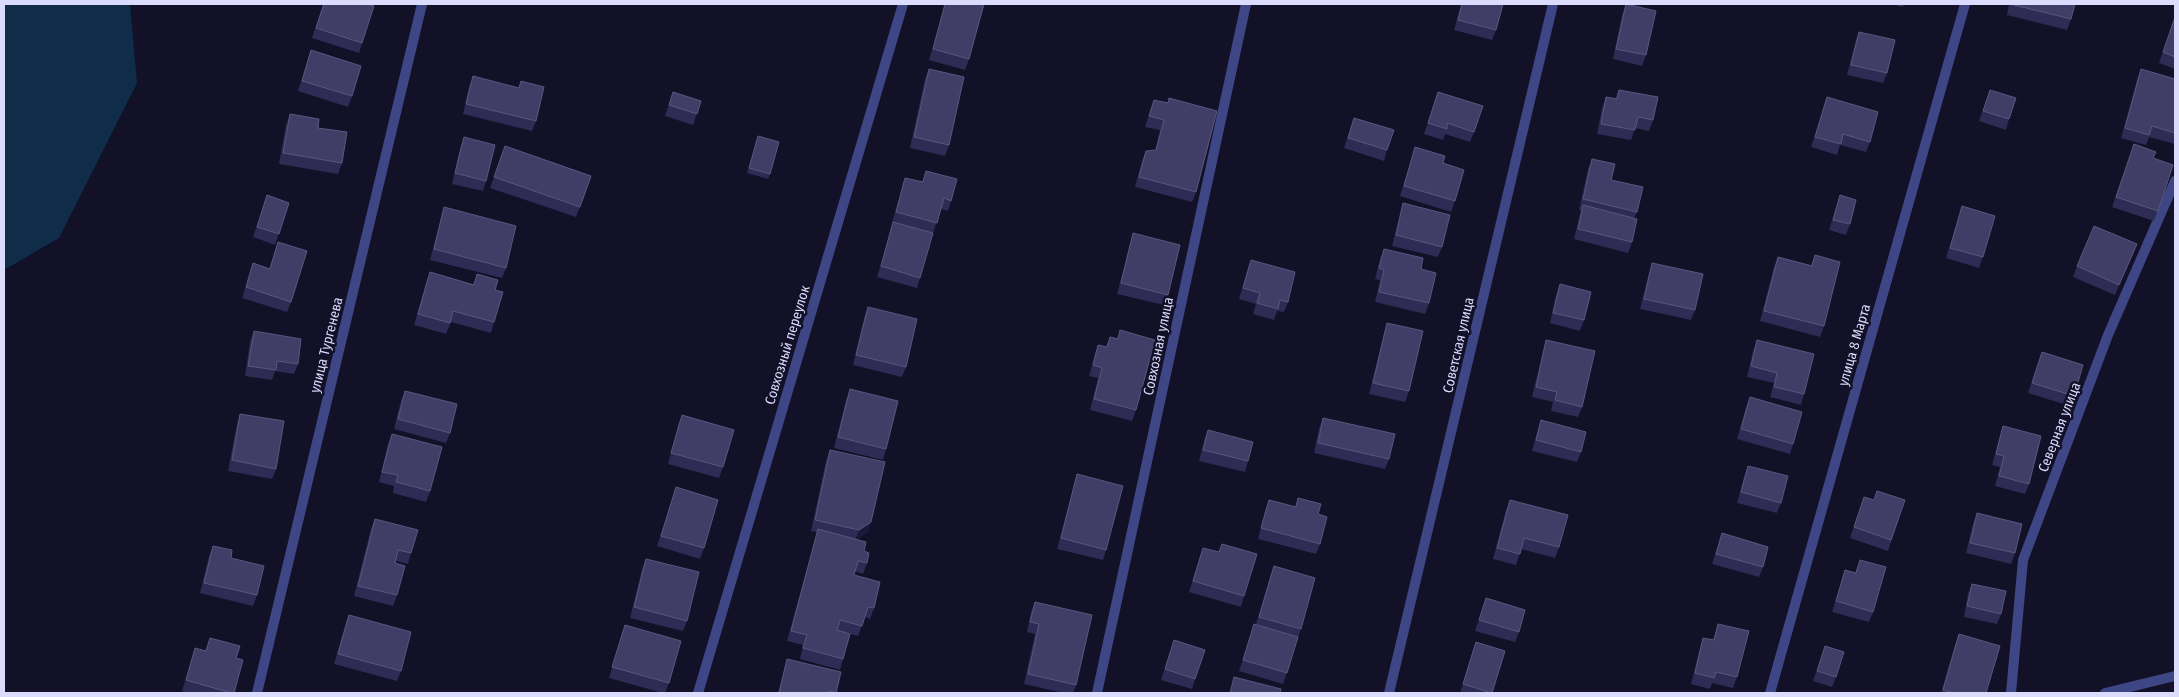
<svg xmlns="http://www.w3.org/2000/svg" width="2179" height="697" font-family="'Fira Sans Condensed',sans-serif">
<rect width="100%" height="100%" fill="#121128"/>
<path fill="#0f2c49" d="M4 4H130L137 83 59 238 4 270Z"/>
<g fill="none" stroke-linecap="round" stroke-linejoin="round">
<g stroke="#3f4685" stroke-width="10">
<path d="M257 693 422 4"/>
<path d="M698 693 903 4"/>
<path d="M1097 693 1246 4"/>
<path d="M1389 693 1553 4"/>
<path d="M1770 693 1965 4"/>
<path d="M2011 693 2023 560 2108 335 2175 181"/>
<path d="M2105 693 2175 676"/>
</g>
</g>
<g fill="#2e2b55">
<path d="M323 4H367L362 43 359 53 312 38Z"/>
<path d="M945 4H984L969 59 965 70 929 60Z"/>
<path d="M1461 4H1503L1496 30 1492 40 1454 30Z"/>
<path d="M1626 4 1646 55 1642 66 1613 59 1622 15Z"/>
<path d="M1891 4H1904L1903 7Z"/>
<path d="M2009 4H2075L2071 19 2067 30 2007 15Z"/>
<path d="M2175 17V69L2159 63Z"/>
<path d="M1859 32 1887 73 1883 83 1847 75 1855 43Z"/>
<path d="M311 50 352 96 348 107 298 91Z"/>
<path d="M929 69 949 145 945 156 910 148 925 79Z"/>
<path d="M2141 69 2175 79V144L2149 137 2146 145 2121 138 2137 80Z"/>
<path d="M473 76 518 88 521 81 536 121 532 131 463 114 469 87Z"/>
<path d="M1619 90 1653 120 1649 131 1635 128 1631 140 1597 134 1602 108 1606 97 1615 99Z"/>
<path d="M1990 90 2009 119 2006 130 1979 121Z"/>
<path d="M673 92 701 101 693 125 665 116Z"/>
<path d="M1438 92 1474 132 1470 142 1445 134 1443 140 1424 134Z"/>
<path d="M1827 97 1870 142 1866 152 1840 145 1837 155 1811 147Z"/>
<path d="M1169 98 1196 192 1192 202 1135 187 1142 161 1146 151H1155L1160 130 1145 127 1154 100 1167 103Z"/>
<path d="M290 114 318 128 342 163 338 174 279 164 286 125Z"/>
<path d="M1354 118 1387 150 1384 161 1344 148Z"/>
<path d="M758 136 770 174 768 179 747 173Z"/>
<path d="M464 137 486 181 483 191 452 184 460 148Z"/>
<path d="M2134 144 2153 158 2173 165 2154 221 2112 207Z"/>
<path d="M505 146 591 176 576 217 490 188Z"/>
<path d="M1415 147 1443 163 1455 201 1451 212 1400 196Z"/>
<path d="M1592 159 1611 180 1637 212 1634 218 1632 242 1628 253 1574 239 1581 210H1579L1588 169Z"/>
<path d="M926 171 951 201 948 211 941 209 933 233 915 228 920 278 917 288 877 277 893 223H892L902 188 905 178 922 182Z"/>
<path d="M267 195 289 203 275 245 253 237Z"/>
<path d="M1840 195 1850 224 1846 235 1829 230Z"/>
<path d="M1403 203 1442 247 1438 257 1392 246 1400 214Z"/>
<path d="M1962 206 1983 257 1979 268 1946 258Z"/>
<path d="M444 207 506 268 502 278 430 260 441 218Z"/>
<path d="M1133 233 1168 295 1164 305 1117 294 1130 244Z"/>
<path d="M278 242 291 302 287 312 242 298 253 263 269 269Z"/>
<path d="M2137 244 2115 295 2073 277 2077 266Z"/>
<path d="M1384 249 1429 303 1425 314 1375 302 1380 280 1375 279 1380 259Z"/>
<path d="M1815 255 1824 326 1820 337 1760 321 1774 267 1778 257 1811 265Z"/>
<path d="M1251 260 1288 302 1284 312 1277 311 1274 320 1253 314 1256 304 1239 299 1247 271Z"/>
<path d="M1652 263 1695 310 1691 320 1640 309 1649 273Z"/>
<path d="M430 272 473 285 477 274 495 290 494 322 491 333 451 322 446 334 414 325 426 283Z"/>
<path d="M1560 284 1584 320 1580 331 1550 323 1556 295Z"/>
<path d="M868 307 906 367 902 377 853 365 864 318Z"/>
<path d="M1387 323 1409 391 1405 402 1369 394 1384 333Z"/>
<path d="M1120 330 1136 410 1132 421 1090 410 1098 378 1089 376 1098 345 1106 347 1110 337 1117 339Z"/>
<path d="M254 331 298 364 294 374 275 371 272 380 245 376 250 342Z"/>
<path d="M1546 340 1582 407 1578 417 1551 411 1553 402 1532 397 1543 351Z"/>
<path d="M1757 340 1804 394 1801 405 1770 397 1774 383 1747 377 1753 351Z"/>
<path d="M2042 352 2074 396 2070 406 2028 393Z"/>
<path d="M850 389 886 449 883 460 834 448 846 400Z"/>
<path d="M405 391 450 433 446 443 394 429 401 401Z"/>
<path d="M1750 397 1793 444 1790 454 1737 439 1746 407Z"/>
<path d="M240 414 276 469 272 479 228 471 237 424Z"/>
<path d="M682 415 723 467 719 478 668 464 678 426Z"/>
<path d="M1323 418 1389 459 1385 469 1314 453 1319 429Z"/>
<path d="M1541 420 1581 452 1577 462 1532 451 1538 430Z"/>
<path d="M2003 426 2029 484 2025 494 1995 486 2000 467 1992 465 2000 436Z"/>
<path d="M1208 430 1248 461 1245 472 1199 461 1204 441Z"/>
<path d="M392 434 430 491 426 502 393 493 394 486 379 482 388 444Z"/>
<path d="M830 450 868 532 857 539 864 551 867 563 863 574 855 571 854 575 874 608 870 619 865 617 858 636 850 634 843 659 840 670 800 659 803 645 787 641 817 532 811 531 826 461Z"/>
<path d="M1748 466 1781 503 1777 513 1737 503 1744 477Z"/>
<path d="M1077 474 1106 550 1103 560 1057 549 1074 485Z"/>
<path d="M676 487 704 548 700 559 657 546Z"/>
<path d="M1864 497 1874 500H1905L1888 551 1850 538Z"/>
<path d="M1298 498 1318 514 1320 544 1316 554 1258 539 1265 511 1269 500 1295 507Z"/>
<path d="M1510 500 1559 547 1555 558 1521 549 1516 565 1493 559 1506 510Z"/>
<path d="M1977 513 2015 553 2011 564 1966 553 1973 524Z"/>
<path d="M375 519 411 553 408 564 396 561 395 563 397 595 393 606 354 596 371 529Z"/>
<path d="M1722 533 1763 567 1759 577 1712 564Z"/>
<path d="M213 546 231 558 257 595 253 606 200 593 209 556Z"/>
<path d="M1203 548 1218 552 1244 596 1241 607 1189 592Z"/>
<path d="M646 559 687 621 683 631 630 618 642 569Z"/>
<path d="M1860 560 1873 612 1869 622 1832 612 1845 570 1855 573Z"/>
<path d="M1274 566 1301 629 1283 684 1239 671 1254 624H1256L1270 577Z"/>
<path d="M1972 584 2001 614 1997 624 1964 617 1968 594Z"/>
<path d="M1486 598 1519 632 1515 642 1475 631Z"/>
<path d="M1035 602 1076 685 1073 693H1064L1024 684 1035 634 1027 632 1031 612Z"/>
<path d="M349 615 401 671 397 681 334 664 345 626Z"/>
<path d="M1718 624 1737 677 1733 688 1712 683 1710 689 1691 684 1700 648 1703 638 1713 640Z"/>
<path d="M625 625 669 683 665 693H663L609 678Z"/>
<path d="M1959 634 1986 693H1941L1955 645Z"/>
<path d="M210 638 236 658 234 693H190L182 691 195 648 205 651Z"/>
<path d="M1174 640 1195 679 1192 689 1161 680Z"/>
<path d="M1476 642 1492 693H1460L1472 653Z"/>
<path d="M1825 646 1836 677 1832 687 1813 681Z"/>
<path d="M787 659 836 693H778L784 670Z"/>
</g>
<g fill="#1b193b">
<path d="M2137 244 2133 255 2115 295 2119 285Z"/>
<path d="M871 522 868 532 855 540 859 530Z"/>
</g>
<g fill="#403e67" stroke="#58577e">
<path d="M324 4H367L374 6 362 43 316 28Z"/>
<path d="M945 4H984L969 59 933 49Z"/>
<path d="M1462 4H1503L1496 30 1458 20Z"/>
<path d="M1626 4 1656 11 1646 55 1616 49Z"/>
<path d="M2010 4H2075L2071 19Z"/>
<path d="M2175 17V57L2163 52Z"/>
<path d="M1859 32 1895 40 1887 73 1851 65Z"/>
<path d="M311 50 361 66 352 96 302 81Z"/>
<path d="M929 69 964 77 949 145 914 137Z"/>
<path d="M2141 69 2175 79V133L2152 126 2149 135 2125 128Z"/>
<path d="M473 76 519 88 521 81 544 87 536 121 466 104Z"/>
<path d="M1619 90 1658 97 1653 120 1638 117 1635 130 1601 124 1606 97 1617 99Z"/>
<path d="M1990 90 2016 98 2009 119 1983 111Z"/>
<path d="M673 92 701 101 697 114 669 105Z"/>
<path d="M1438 92 1483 106 1474 132 1447 123V129L1428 123Z"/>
<path d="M1827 97 1878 112 1870 142 1843 134 1841 144 1815 137Z"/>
<path d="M1169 98 1217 111 1196 192 1139 177 1146 151 1156 150 1164 120 1149 116 1154 100 1168 103Z"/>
<path d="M290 114 319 119 318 128 347 132 342 163 283 153Z"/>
<path d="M1354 118 1394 130 1387 150 1348 138Z"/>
<path d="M758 136 779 142 770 174 749 168Z"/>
<path d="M464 137 495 145 486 181 455 173Z"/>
<path d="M2134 144 2156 152 2153 158 2173 165 2158 211 2116 197Z"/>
<path d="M505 146 591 176 580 207 494 177Z"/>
<path d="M1415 147 1445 156 1443 163 1464 170 1455 201 1404 186Z"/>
<path d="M1592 159 1615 164 1611 180 1643 187 1637 212 1583 199Z"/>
<path d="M926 171 957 179 951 201 944 198 937 223 896 212 905 178 923 182Z"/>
<path d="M267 195 289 203 279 234 257 227Z"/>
<path d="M1840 195 1856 200 1850 224 1833 220Z"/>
<path d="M1403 203 1450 215 1442 247 1396 235Z"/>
<path d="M1583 205 1637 219 1632 242 1578 229Z"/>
<path d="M1962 206 1995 216 1983 257 1950 248Z"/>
<path d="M444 207 516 226 506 268 434 249Z"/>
<path d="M893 222 933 233 920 278 881 266Z"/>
<path d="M2094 226 2137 244 2119 285 2077 266Z"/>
<path d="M1133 233 1180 245 1168 295 1121 283Z"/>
<path d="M278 242 307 251 291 302 246 287 253 263 270 269Z"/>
<path d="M1384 249 1423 258 1421 269 1436 273 1429 303 1379 292 1384 270 1379 268Z"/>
<path d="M1815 255 1840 262 1824 326 1764 311 1778 257 1812 266Z"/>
<path d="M1251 260 1295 272 1288 302 1280 300 1278 309 1257 303 1260 293 1243 288Z"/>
<path d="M1652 263 1703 274 1695 310 1644 299Z"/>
<path d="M430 272 474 285 477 274 498 280 495 290 503 292 494 322 453 311 450 323 418 314Z"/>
<path d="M1560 284 1591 292 1584 320 1553 313Z"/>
<path d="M868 307 917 319 906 367 856 355Z"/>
<path d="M1387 323 1423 331 1409 391 1373 383Z"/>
<path d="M1120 330 1155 340 1136 410 1094 399 1102 368 1093 365 1098 345 1107 347 1110 337 1118 339Z"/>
<path d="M254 331 301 339 298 364 277 361 276 370 248 366Z"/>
<path d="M1546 340 1595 351 1582 407 1555 400 1557 392 1536 387Z"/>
<path d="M1757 340 1814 354 1804 394 1774 387 1777 373 1751 366Z"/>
<path d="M2042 352 2083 365 2074 396 2032 383Z"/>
<path d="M850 389 898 401 886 449 838 437Z"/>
<path d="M405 391 457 404 450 433 398 419Z"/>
<path d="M1750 397 1802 412 1793 444 1741 429Z"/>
<path d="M240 414 284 421 276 469 232 460Z"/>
<path d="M682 415 734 430 723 467 671 453Z"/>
<path d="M1323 418 1395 434 1389 459 1318 443Z"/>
<path d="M1541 420 1586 432 1581 452 1536 440Z"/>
<path d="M2003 426 2041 436 2029 484 1999 476 2004 456 1996 454Z"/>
<path d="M1208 430 1253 442 1248 461 1203 450Z"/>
<path d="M392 434 442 447 430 491 396 482 398 475 382 472Z"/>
<path d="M830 450 885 462 871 522 859 530 815 520Z"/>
<path d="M1748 466 1788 476 1781 503 1741 492Z"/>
<path d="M1077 474 1123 486 1106 550 1061 538Z"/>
<path d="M676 487 718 500 704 548 661 536Z"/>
<path d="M1877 491 1905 500 1891 540 1854 527 1864 497 1874 500Z"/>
<path d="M1298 498 1321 504 1318 514 1327 517 1320 544 1261 528 1269 500 1296 507Z"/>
<path d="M1510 500 1568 515 1559 547 1524 538 1520 554 1497 548Z"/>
<path d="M1977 513 2022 524 2015 553 1970 543Z"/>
<path d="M375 519 418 530 411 553 398 550 395 563 405 566 397 595 358 586Z"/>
<path d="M818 529 866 542 864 551 869 553 867 563 858 561 854 575 880 582 874 608 868 607 862 626 840 620 837 630 850 634 843 659 803 648 807 635 791 631Z"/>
<path d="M1722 533 1768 547 1763 567 1716 554Z"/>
<path d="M1222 544 1257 554 1244 596 1193 581 1203 548 1219 552Z"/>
<path d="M213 546 232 550 231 558 264 566 257 595 204 583Z"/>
<path d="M646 559 699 572 687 621 634 607Z"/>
<path d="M1860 560 1886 567 1873 612 1836 601 1845 570 1856 573Z"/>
<path d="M1274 566 1315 578 1301 629 1259 617Z"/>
<path d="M1972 584 2006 591 2001 614 1967 606Z"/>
<path d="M1486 598 1525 610 1519 632 1479 620Z"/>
<path d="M1035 602 1092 615 1076 685 1028 674 1039 624 1030 622Z"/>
<path d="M349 615 411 632 401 671 338 654Z"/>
<path d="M1254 624 1298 637 1287 673 1243 660Z"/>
<path d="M1718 624 1749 631 1737 677 1716 672 1714 678 1695 673 1703 638 1714 640Z"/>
<path d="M625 625 681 641 669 683 612 667Z"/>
<path d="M1959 634 2000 646 1986 693H1954L1943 690Z"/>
<path d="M210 638 240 646 236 658 243 660 234 693H231L186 680 195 648 206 651Z"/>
<path d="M1174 640 1205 650 1195 679 1165 669Z"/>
<path d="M1476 642 1505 651 1492 693 1463 684Z"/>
<path d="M1825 646 1844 652 1836 677 1817 671Z"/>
<path d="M787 659 841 672 836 693 829 691 828 693H779Z"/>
<path d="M1234 677 1281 689 1280 693H1230Z"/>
</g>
<g text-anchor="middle" stroke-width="5" stroke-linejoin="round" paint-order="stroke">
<g font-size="14" fill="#dadbfd" stroke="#121128">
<text transform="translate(326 345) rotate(-76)" y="5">улица Тургенева</text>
<text transform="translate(787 345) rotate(-73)" y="5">Совхозный переулок</text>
<text transform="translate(1458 345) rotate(-77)" y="5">Советская улица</text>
<text transform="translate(1854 345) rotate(-74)" y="5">улица 8 Марта</text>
<text transform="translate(1158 346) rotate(-78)" y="5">Совхозная улица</text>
<text transform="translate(2059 427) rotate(-69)" y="5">Северная улица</text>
</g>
</g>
<rect width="2179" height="697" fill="none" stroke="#dadbfd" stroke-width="10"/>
</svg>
